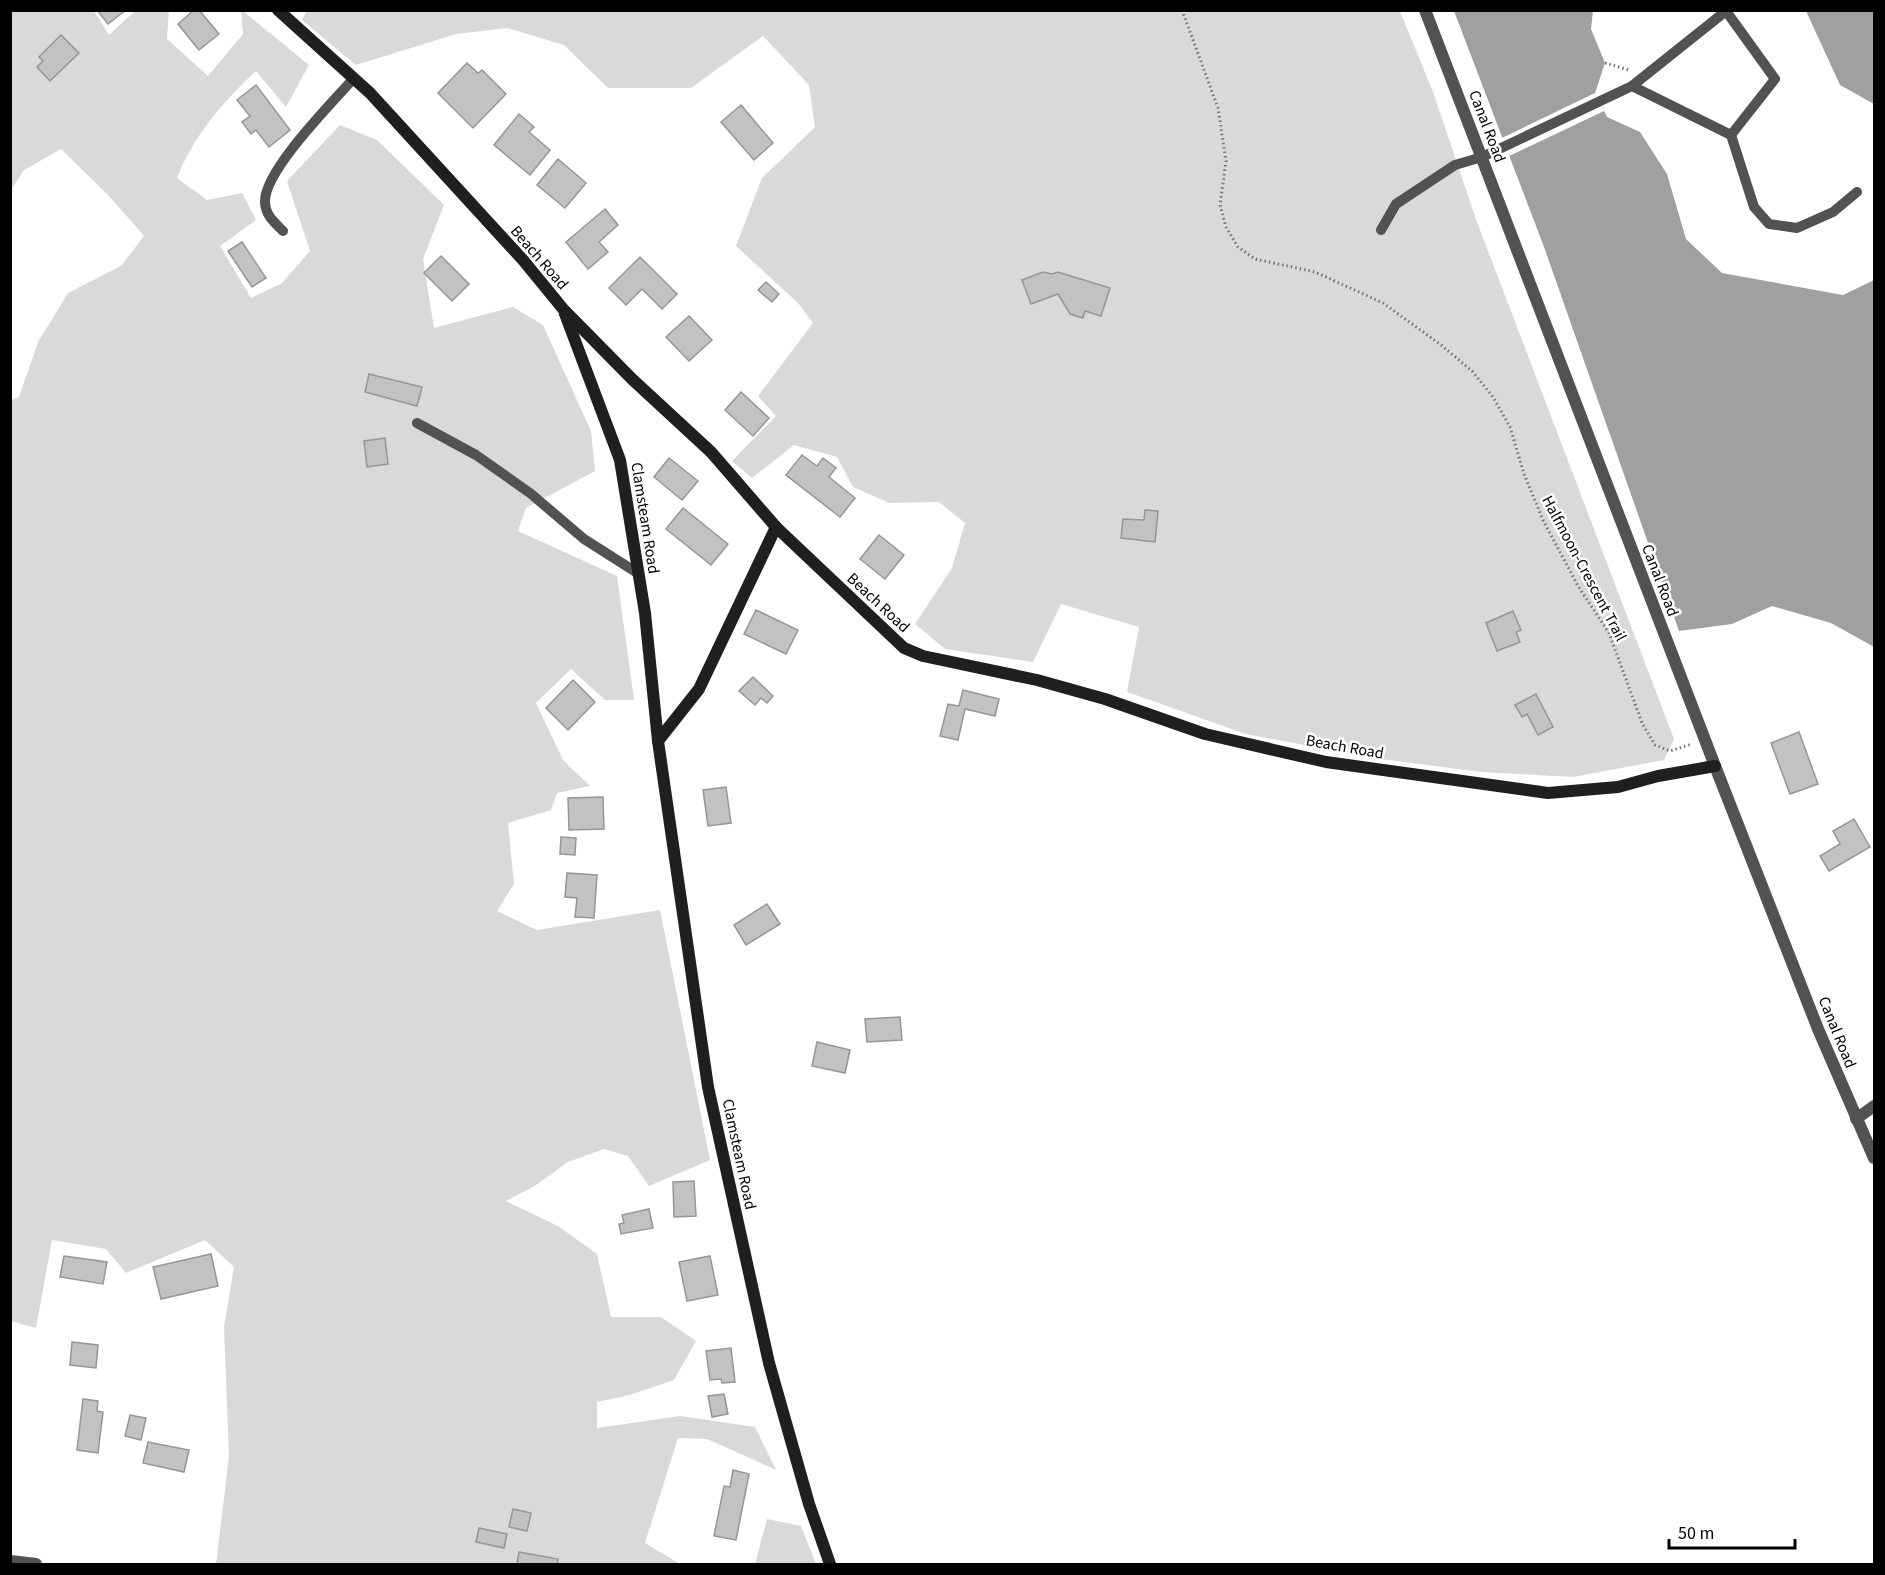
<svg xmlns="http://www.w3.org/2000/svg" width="1885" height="1575" font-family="'Source Sans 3',sans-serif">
<rect width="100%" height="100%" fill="#fff"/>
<g fill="#d9d9d9">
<path d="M307 10 1400 11 1433 92 1477 222 1674 739 1664 760 1573 777 1482 772 1373 758 1246 734 1127 692 1139 627 1061 604 1033 662 945 649 915 624 952 568 965 523 939 502 889 503 853 487 837 457 794 445 752 478 732 461 776 416 758 396 813 323 798 303 736 246 762 178 815 127 809 85 763 36 691 88H608L564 45 507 28 456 34 356 65 302 20Z"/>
<path d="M11 11H94L109 35 135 11H169L167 39 208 76 243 34 241 11H243L309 65 286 107 256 71C223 102 194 135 177 178L207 200 242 193 256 220 220 246 251 298 282 283 310 251 287 181 340 125 377 140 444 205 423 259 434 328 513 307 543 325 591 431 595 471 526 508 518 531 617 576 634 700H605L571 669 536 703 563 760 590 786 557 793 551 810 508 823 514 884 497 911 537 930 660 910 710 1160 649 1186 628 1156 604 1149 568 1162 536 1185 506 1201 558 1226 597 1254 611 1317H661L696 1341 674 1380 630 1395 597 1402V1428L680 1416 755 1427 776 1470 707 1439 678 1438 645 1543 680 1564H216L229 1456 224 1327 234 1267 205 1240 126 1273 106 1249 52 1240 36 1328 11 1321V400L19 397 38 342 68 293 121 266 144 236 109 196 61 149 24 170 11 190Z"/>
<path d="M767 1519 801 1526 816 1564H755Z"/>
</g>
<g fill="#a0a0a0">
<path d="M1454 11H1593L1591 29 1605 63 1595 93 1607 117 1640 132 1667 174 1686 239 1722 273 1843 295 1874 280V647L1831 623 1772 606 1732 624 1679 631 1544 247Z"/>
<path d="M1806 11H1874V104L1840 85Z"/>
</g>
<path fill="#fff" d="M1595 93 1604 111 1509 156 1502 138Z"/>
<g fill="#c2c2c2" stroke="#969696" stroke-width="1.5">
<path d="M97 10H126L108 24Z"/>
<path d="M194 10H199L219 34 199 50 178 24Z"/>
<path d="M61 35 79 53 50 81 37 67 43 61 39 57Z"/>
<path d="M467 63 478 73 482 70 506 94 473 128 438 93Z"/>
<path d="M256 85 290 130 269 147 256 130 251 134 242 122 250 116 237 100Z"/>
<path d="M741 105 773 143 754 160 721 122Z"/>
<path d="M519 114 534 127 529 132 550 150 530 175 494 145Z"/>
<path d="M558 159 586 183 565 208 537 185Z"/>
<path d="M605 209 618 225 599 242 608 252 588 269 566 242Z"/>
<path d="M242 242 266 278 252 287 228 251Z"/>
<path d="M441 256 469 284 452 301 424 273Z"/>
<path d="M640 257 677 294 662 309 642 289 626 305 609 288Z"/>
<path d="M1043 272 1052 274 1058 272 1110 288 1101 316 1085 311 1083 318 1070 314 1058 294 1031 304 1022 280Z"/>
<path d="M766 282 779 294 772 302 758 290Z"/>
<path d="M689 316 712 340 689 361 666 337Z"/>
<path d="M369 374 422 387 417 406 365 392Z"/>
<path d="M741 392 769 418 753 436 725 410Z"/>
<path d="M385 438 388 464 367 467 364 441Z"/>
<path d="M802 455 817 466 823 458 836 468 829 477 855 498 840 517 786 475Z"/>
<path d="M669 458 698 481 682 500 654 477Z"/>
<path d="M683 508 728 544 711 565 666 529Z"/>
<path d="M1145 510 1158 511 1155 542 1121 538 1123 519 1144 520Z"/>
<path d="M879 535 904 555 885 579 860 559Z"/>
<path d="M756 610 798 630 786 654 744 634Z"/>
<path d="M1513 611 1521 630 1516 632 1520 642 1497 651 1486 623Z"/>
<path d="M753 677 773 696 767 703 761 698 755 705 739 691Z"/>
<path d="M573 680 595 702 568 730 546 708Z"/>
<path d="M963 690 999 699 995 716 965 709 958 740 940 736 948 704 959 706Z"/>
<path d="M1536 694 1553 727 1538 735 1527 714 1522 717 1515 705Z"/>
<path d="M1799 732 1818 784 1790 794 1771 743Z"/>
<path d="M726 787 731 823 708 826 703 790Z"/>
<path d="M603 797 604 829 569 830 568 798Z"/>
<path d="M1854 819 1870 847 1829 871 1820 856 1840 844 1833 831Z"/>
<path d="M561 837 576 838 575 855 560 854Z"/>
<path d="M567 873 597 875 594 918 575 917 577 898 565 897Z"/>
<path d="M767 904 780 924 746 945 734 925Z"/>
<path d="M900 1017 902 1040 867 1042 865 1019Z"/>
<path d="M817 1042 850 1050 845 1073 812 1066Z"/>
<path d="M694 1181 696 1216 674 1217 673 1182Z"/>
<path d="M649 1209 653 1228 621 1234 619 1224 624 1223 622 1215Z"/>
<path d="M211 1254 218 1286 161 1299 153 1267Z"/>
<path d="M64 1256 107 1262 103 1284 60 1277Z"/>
<path d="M710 1256 718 1295 687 1301 679 1262Z"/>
<path d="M72 1342 98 1345 96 1368 70 1365Z"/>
<path d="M731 1348 735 1382 722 1383 721 1379 710 1380 706 1351Z"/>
<path d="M724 1394 728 1414 712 1417 708 1396Z"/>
<path d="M83 1399 98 1401 97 1411 103 1412 98 1453 77 1450Z"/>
<path d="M130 1415 146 1418 141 1440 125 1436Z"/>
<path d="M148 1442 189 1450 184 1472 143 1463Z"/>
<path d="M733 1470 749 1474 736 1540 714 1536 724 1486 730 1487Z"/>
<path d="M513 1509 531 1513 527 1531 509 1527Z"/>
<path d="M479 1528 507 1534 504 1548 476 1542Z"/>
<path d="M519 1552 558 1559 557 1564H517Z"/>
</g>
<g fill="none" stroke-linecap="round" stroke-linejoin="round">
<g stroke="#747474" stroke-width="3" stroke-dasharray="1.5 3" stroke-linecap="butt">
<path d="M1182 10 1218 108 1226 161 1220 205 1226 227 1238 247 1255 259 1315 272 1383 303 1441 345 1472 371 1493 397 1510 427 1524 474 1543 520 1578 586 1609 633 1642 723 1655 745 1670 751 1692 744"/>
<path d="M1605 63 1629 70"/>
</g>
<g stroke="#525252" stroke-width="10">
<path d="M1731 135 1754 207 1769 224 1797 228 1833 212 1857 192"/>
<path d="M1381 230 1396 204 1455 165 1482 157 1632 86 1726 11 1775 79 1731 135 1632 86"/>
<path d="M283 231C274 222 265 215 265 201 265 170 332 103 354 78"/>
<path d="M417 423 476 455 530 493 584 539 639 574"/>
</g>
<g stroke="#525252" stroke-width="12">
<path d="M1425 10 1715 766 1818 1029 1874 1158"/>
<path d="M1856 1119 1874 1106"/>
<path d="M10 1561 36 1564"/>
</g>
<g stroke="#1f1f1f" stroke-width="12">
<path d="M278 10 370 93 523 260 564 310 632 379 711 452 776 527 904 648 923 656 1037 680 1105 699 1205 734 1326 762 1548 793 1618 787 1658 776 1715 766"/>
<path d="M565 314 620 460 645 613 658 741"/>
<path d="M776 527 699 689 658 741 708 1087 769 1363 809 1504 830 1564"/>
</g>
</g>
<g text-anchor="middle" stroke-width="5" stroke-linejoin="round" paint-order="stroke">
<g font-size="16" fill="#000" stroke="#fff">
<text transform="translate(1488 126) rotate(69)" y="6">Canal Road</text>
<text transform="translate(540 257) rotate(49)" y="6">Beach Road</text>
<text transform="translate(646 518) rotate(81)" y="6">Clamsteam Road</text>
<text transform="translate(1585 568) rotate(62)" y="6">Halfmoon-Crescent Trail</text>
<text transform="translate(1661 580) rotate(69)" y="6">Canal Road</text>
<text transform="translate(879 602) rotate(43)" y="6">Beach Road</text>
<text transform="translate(1345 746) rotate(10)" y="6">Beach Road</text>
<text transform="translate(1838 1032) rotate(68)" y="6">Canal Road</text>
<text transform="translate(740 1154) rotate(78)" y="6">Clamsteam Road</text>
</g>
</g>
<rect width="1885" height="1575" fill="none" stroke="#000000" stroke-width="24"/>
<path d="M1669 1539v9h126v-9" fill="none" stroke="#000000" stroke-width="3"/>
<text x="1678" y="1539" font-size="18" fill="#000000" stroke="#ffffff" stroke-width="4.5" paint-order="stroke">50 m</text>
</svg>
